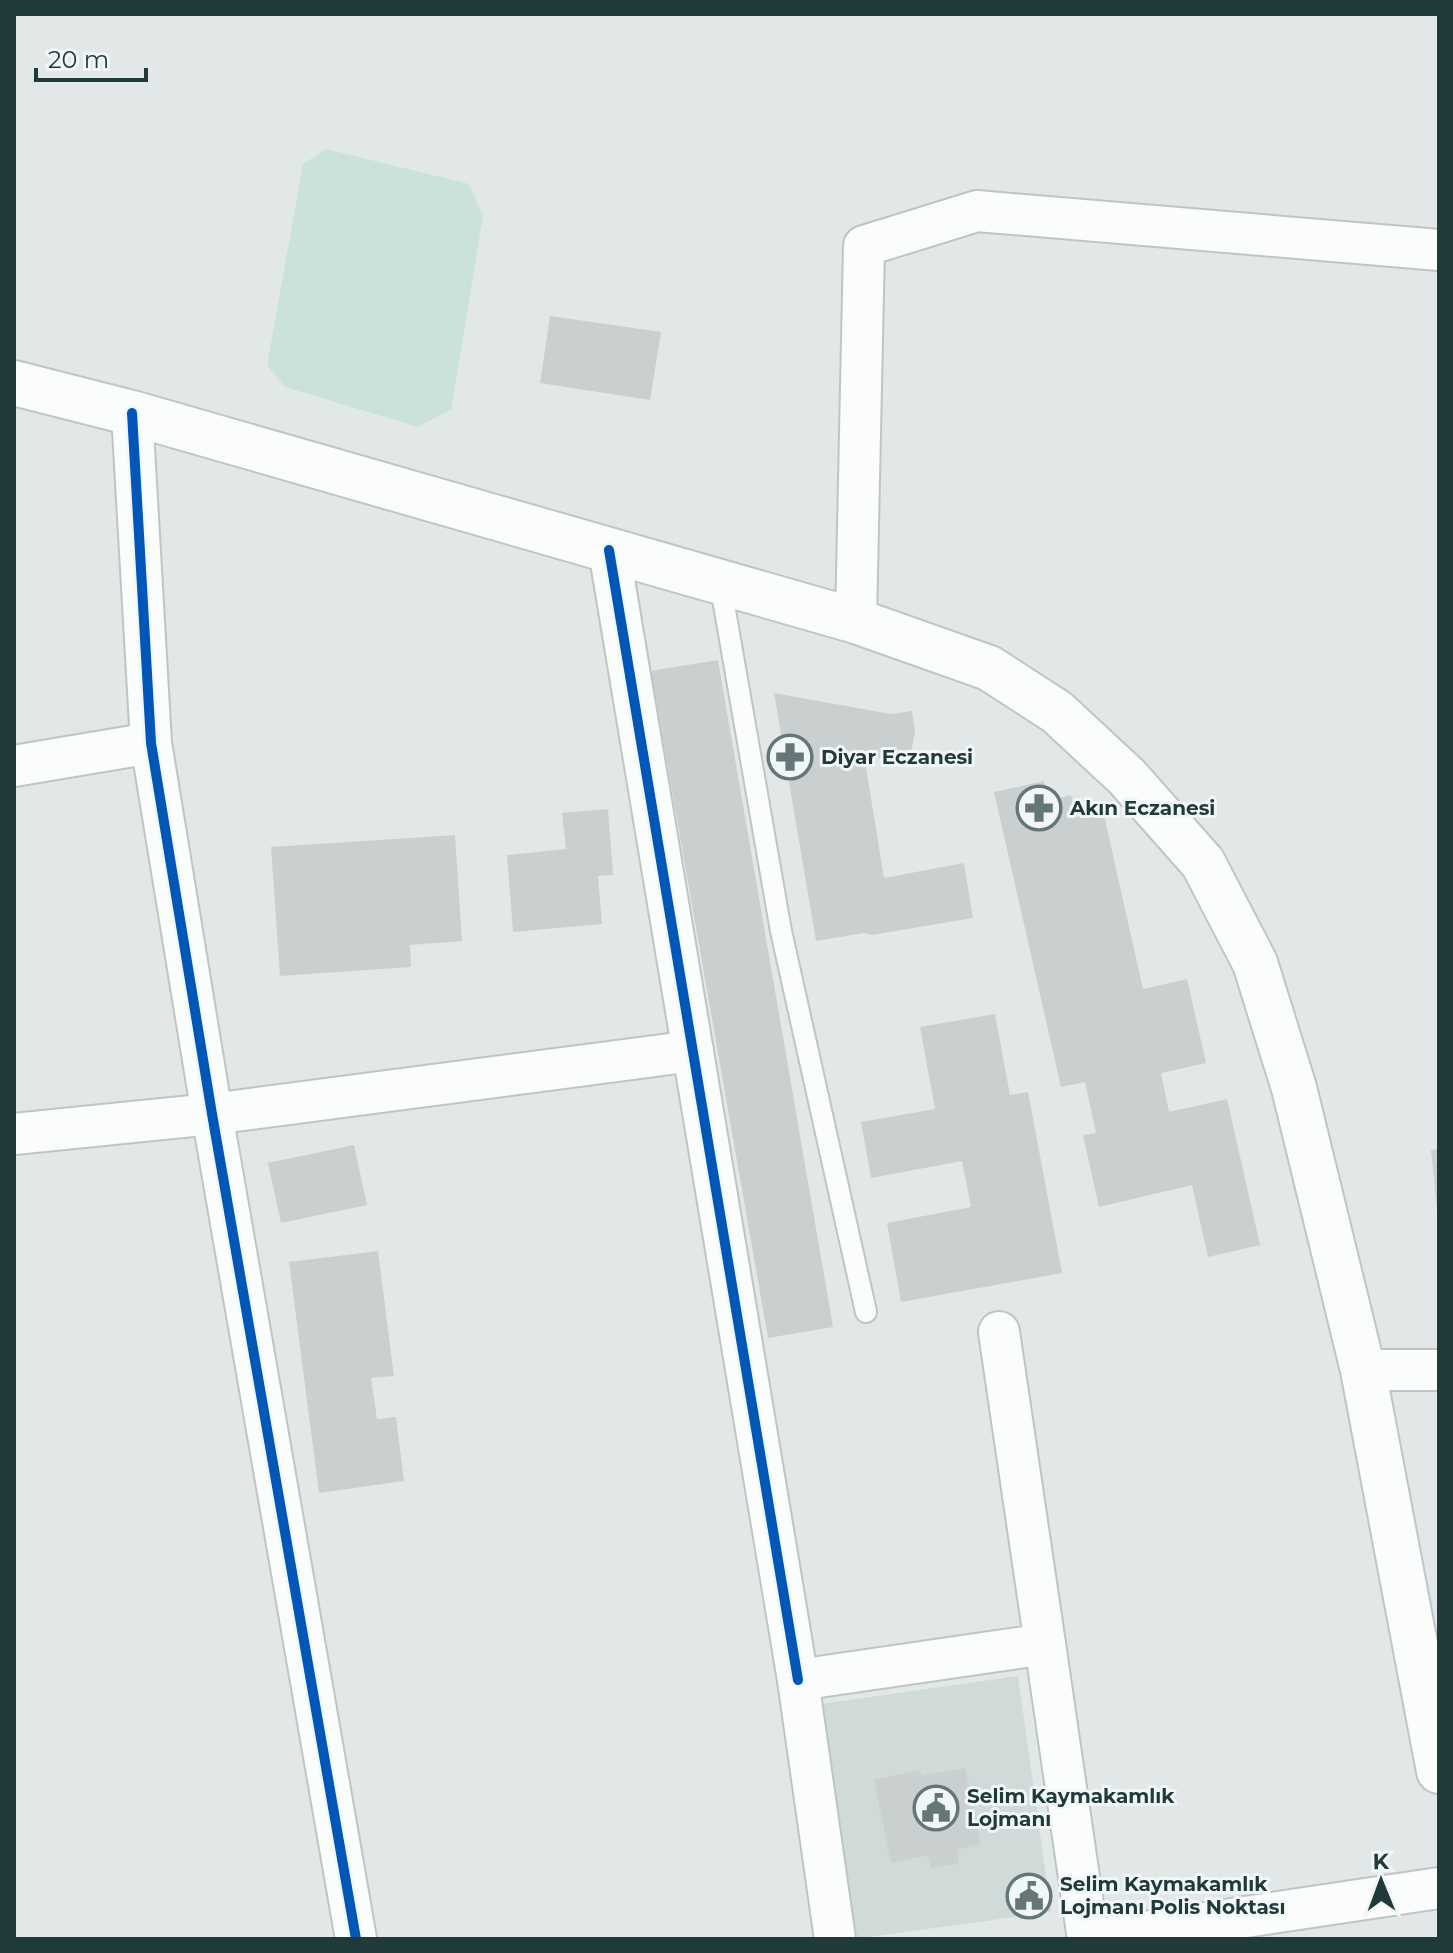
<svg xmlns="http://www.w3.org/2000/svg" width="1453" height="1953" font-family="Montserrat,sans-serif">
<rect width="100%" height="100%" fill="#e2e8e8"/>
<path fill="#d0dad9" d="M1018 1676 1051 1912 854 1939 821 1704Z"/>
<path fill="#cbe2da" d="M326 149 469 184 483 216 451 409 418 427 285 387 267 365 303 164Z"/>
<g fill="#cacfcf">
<path d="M550 316 661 332 650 400 540 383Z"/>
<path d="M718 660 833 1327 768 1338 651 671Z"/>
<path d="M774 693 891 714 912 711 915 731 911 753 865 761 884 878 964 863 973 918 872 935 864 933 816 941Z"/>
<path d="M1044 781 1048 801 1071 795 1076 817 1103 811 1143 989 1187 979 1206 1063 1161 1073 1169 1112 1227 1099 1260 1245 1208 1257 1192 1185 1099 1207 1083 1135 1096 1133 1085 1082 1061 1087 994 792Z"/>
<path d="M608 809 613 875 598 876 602 924 513 932 507 855 566 849 562 813Z"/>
<path d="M455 835 462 941 410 945 411 967 280 976 271 847Z"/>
<path d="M995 1014 1010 1095 1028 1092 1062 1273 901 1302 887 1223 971 1207 962 1161 871 1178 861 1122 935 1109 920 1027Z"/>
<path d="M354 1145 367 1205 281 1223 268 1163Z"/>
<path d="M1439 1149V1209H1437L1431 1150Z"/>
<path d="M378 1251 394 1376 371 1378 377 1419 396 1417 404 1481 319 1493 289 1262Z"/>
<path d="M965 1768 981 1844 957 1849 959 1863 931 1868 928 1855 891 1863 874 1780 920 1770 921 1776Z"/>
<path d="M1042 1880 1046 1909 1015 1913 1011 1884Z"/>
</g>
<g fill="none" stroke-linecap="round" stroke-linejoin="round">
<g stroke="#bfc5c5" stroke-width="24">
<path id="service" d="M720 582 781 931 866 1312"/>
</g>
<g stroke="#bfc5c5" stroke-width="44">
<g id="minor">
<path d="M132 413 151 743 212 1114 356 1939"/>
<path d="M609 550 798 1680"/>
<path d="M856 621 864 246 977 211 1439 250"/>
<path d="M14 766 151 743"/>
<path d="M14 1134 212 1114 693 1051"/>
<path d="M999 1332 1045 1644"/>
<path d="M1363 1370H1439"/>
<path d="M835 1939 798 1680 1045 1644 1088 1939"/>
<path d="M1098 1939 1439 1888"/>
</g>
</g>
<g stroke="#bec6c6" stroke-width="48">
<path id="secondary" d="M14 383 132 413 856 621 989 668 1057 712 1127 777 1203 863 1255 963 1294 1088 1363 1370 1439 1771"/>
</g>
<use href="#service" stroke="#fbfcfc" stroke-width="20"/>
<use href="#minor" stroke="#fbfcfc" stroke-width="40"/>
<use href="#secondary" stroke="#fbfcfc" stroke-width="44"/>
<g stroke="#f0f7f6" stroke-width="15">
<g id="cycleway">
<path d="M132 413 151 743 212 1114 356 1939"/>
<path d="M609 550 798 1680"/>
</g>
</g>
<use href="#cycleway" stroke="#0057b8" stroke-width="10"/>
</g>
<defs>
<g id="pharmacy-ring" transform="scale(2.3)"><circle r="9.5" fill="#f0f7f6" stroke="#647678" stroke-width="1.5"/><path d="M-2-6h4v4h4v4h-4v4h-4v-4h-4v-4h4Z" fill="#647678"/></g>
<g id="civic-ring" transform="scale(2.3)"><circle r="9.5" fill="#f0f7f6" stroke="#647678" stroke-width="1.5"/><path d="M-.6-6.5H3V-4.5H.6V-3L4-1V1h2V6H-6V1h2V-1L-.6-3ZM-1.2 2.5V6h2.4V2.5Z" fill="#647678"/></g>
</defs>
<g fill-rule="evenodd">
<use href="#pharmacy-ring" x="790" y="757"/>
<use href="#pharmacy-ring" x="1039" y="808"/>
<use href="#civic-ring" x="936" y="1808"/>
<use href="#civic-ring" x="1029" y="1896"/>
</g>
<g text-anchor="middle" stroke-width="6" stroke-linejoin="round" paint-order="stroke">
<g font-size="20" font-weight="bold" fill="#20393b" stroke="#f0f7f6" text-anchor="start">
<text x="821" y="764">Diyar Eczanesi</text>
<text x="1070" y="815">Akın Eczanesi</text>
<text x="967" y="1803">Selim Kaymakamlık<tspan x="967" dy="23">Lojmanı</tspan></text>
<text x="1060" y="1891">Selim Kaymakamlık<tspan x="1060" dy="23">Lojmanı Polis Noktası</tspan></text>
</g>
</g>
<rect width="1453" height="1953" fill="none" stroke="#20393b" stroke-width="32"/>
<g transform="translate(1381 1881) rotate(359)" stroke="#f0f7f6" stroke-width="6" paint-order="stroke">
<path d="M0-6L14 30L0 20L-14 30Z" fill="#20393b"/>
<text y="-12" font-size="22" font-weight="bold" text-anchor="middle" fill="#20393b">K</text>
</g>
<path d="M36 68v12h110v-12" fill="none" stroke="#20393b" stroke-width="4"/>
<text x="48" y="68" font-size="24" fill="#20393b" stroke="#f0f7f6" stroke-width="6" paint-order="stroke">20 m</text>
</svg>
